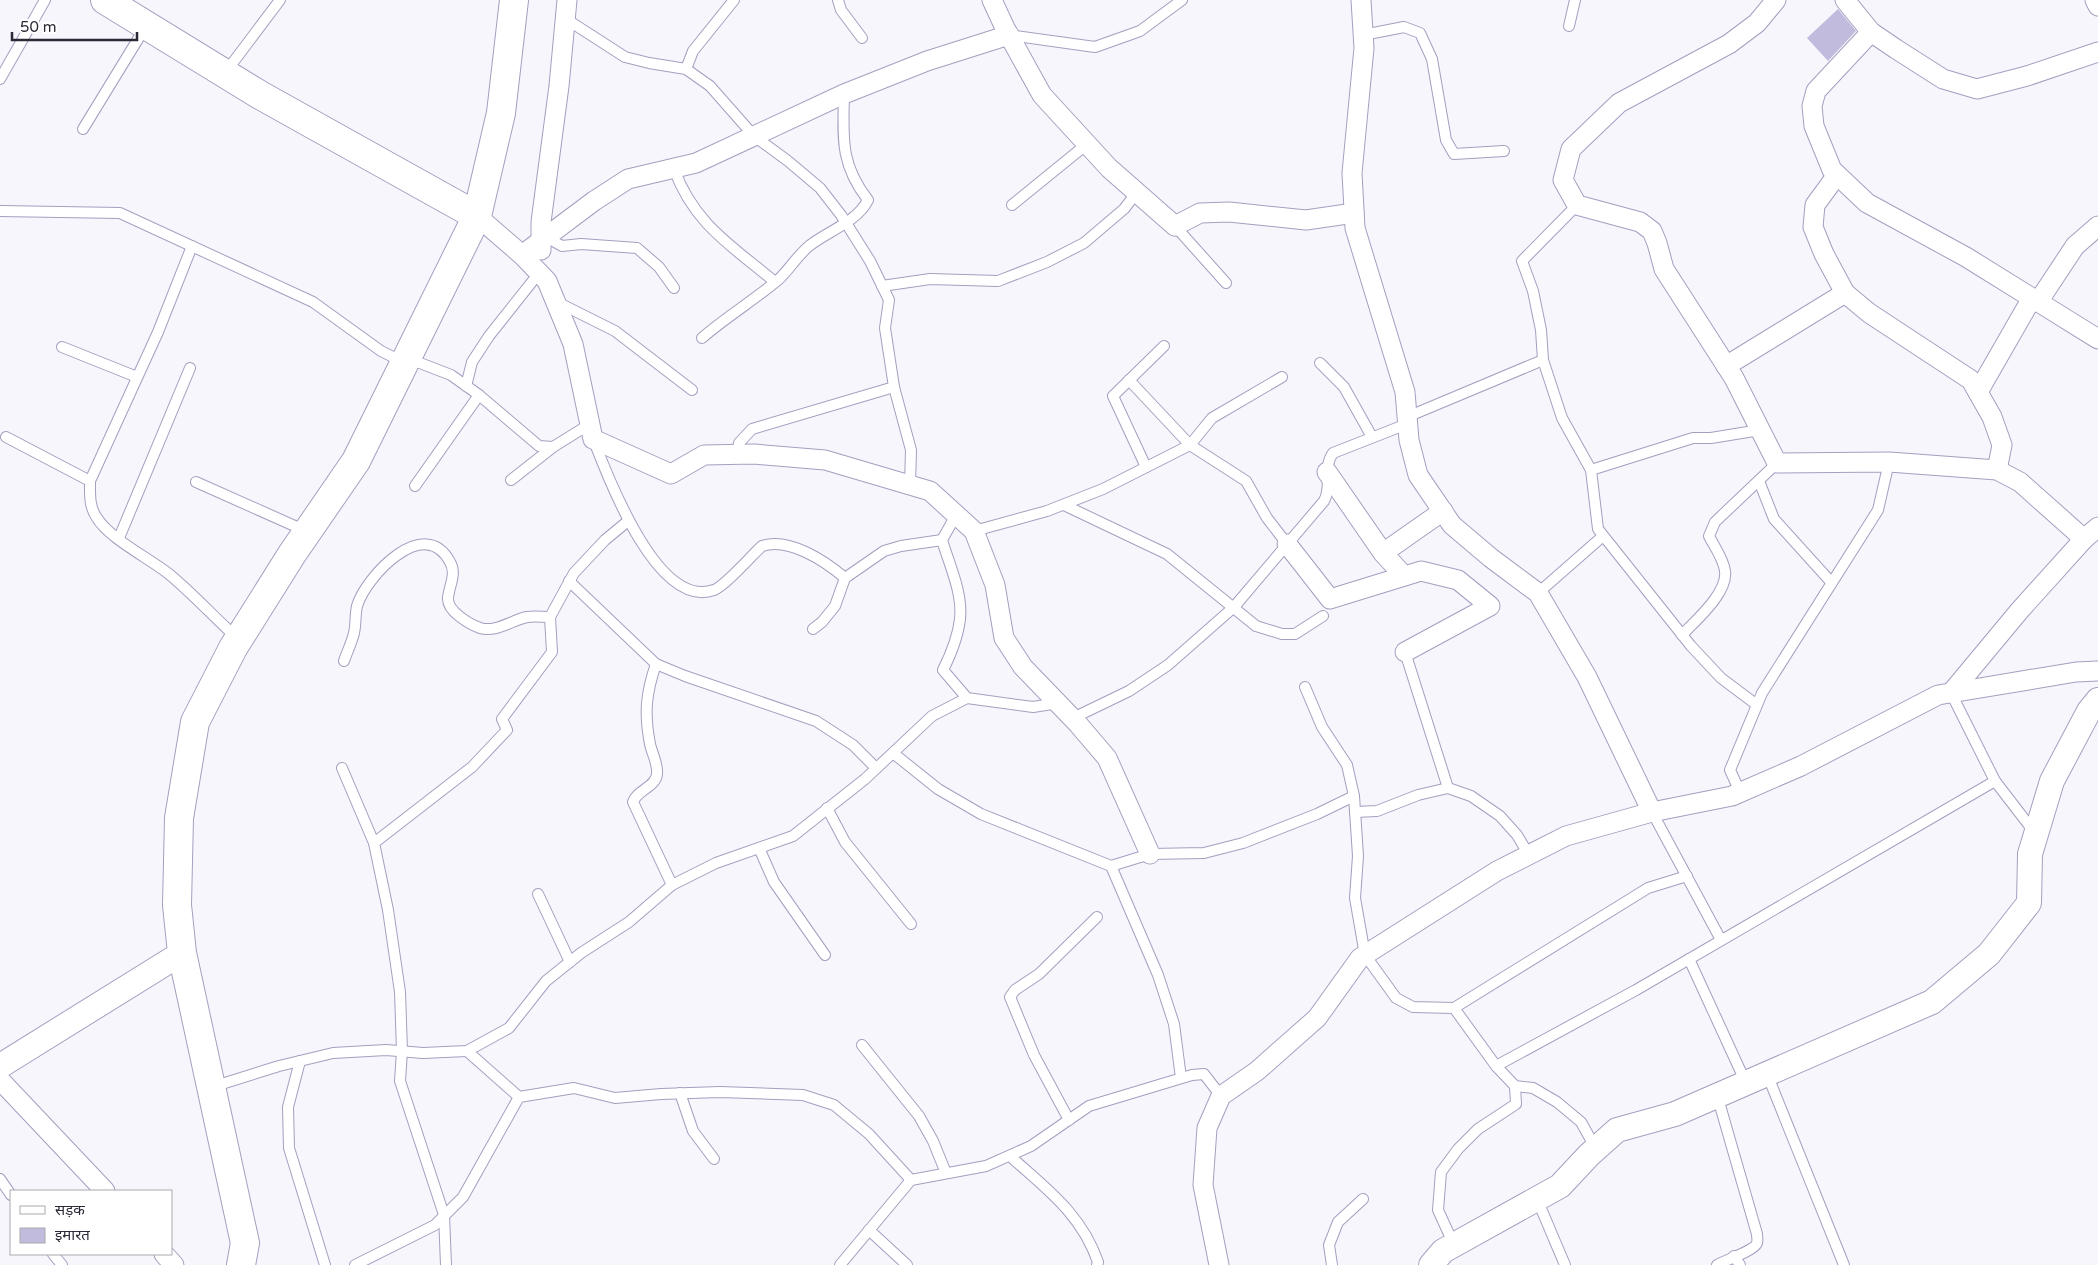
<svg xmlns="http://www.w3.org/2000/svg" width="2098" height="1265" font-family="'Varela Round','Noto Sans Devanagari',sans-serif">
<rect width="100%" height="100%" fill="#f7f6fd"/>
<path fill="#c1bcdd" d="M1838 9 1856 31 1828 61 1807 38Z"/>
<g fill="none" stroke-linecap="round" stroke-linejoin="round">
<g stroke="#a49fbf" stroke-width="12">
<g id="service">
<path d="M838 0 841 10 862 38"/>
<path d="M566 19 625 57 649 63 686 69 710 86 754 136 788 161 820 188 841 215 870 261 889 300 885 328 894 387 911 450 910 485"/>
<path d="M1569 26 1575 0"/>
<path d="M1009 35 1095 47 1140 31 1182 0"/>
<path d="M1363 35 1404 27 1420 33 1432 59 1446 140 1454 154 1504 151"/>
<path d="M686 69 693 51 734 0"/>
<path d="M225 73 280 0"/>
<path d="M0 79 45 0"/>
<path d="M83 129 146 26"/>
<path d="M674 169C694 224 732 246 775 282"/>
<path d="M1012 205 1087 144"/>
<path d="M1577 205 1522 261 1533 291 1541 330 1543 360 1562 418 1591 470 1598 529 1691 646 1721 678 1757 705"/>
<path d="M0 211 120 213 313 302 381 351 403 362"/>
<path d="M1175 226 1226 283"/>
<path d="M546 237 562 246 581 244 637 248 659 267 674 288"/>
<path d="M192 246 158 332 90 481C90 494 89 507 97 518 110 539 149 558 169 574 193 594 214 617 237 638"/>
<path d="M882 286 930 279 998 281 1047 262 1084 243 1124 209 1137 192"/>
<path d="M557 302 615 331 692 390"/>
<path d="M702 338C726 317 753 301 778 280 789 270 797 256 809 246 828 231 857 222 868 200 840 164 843 138 844 94"/>
<path d="M62 347 137 377"/>
<path d="M407 358 451 375 479 395 539 446 553 447 590 424"/>
<path d="M1320 363 1344 387 1372 437"/>
<path d="M1129 380 1190 445 1246 481 1267 518 1287 544"/>
<path d="M466 386 472 362 489 336 539 273"/>
<path d="M1407 417 1543 360"/>
<path d="M6 437 90 481"/>
<path d="M594 441C609 480 658 610 714 590 725 586 752 555 762 546 789 537 825 561 845 578"/>
<path d="M737 454 739 443 752 429 894 387"/>
<path d="M1146 467 1113 396 1164 346"/>
<path d="M1591 470 1693 438H1711L1760 430"/>
<path d="M511 480 553 447"/>
<path d="M1759 481 1774 519 1831 582"/>
<path d="M196 482 306 531"/>
<path d="M415 486 479 395"/>
<path d="M1064 505 1167 554 1256 626 1282 634H1295L1323 616"/>
<path d="M956 515 942 540C949 564 963 593 960 619 958 637 951 654 943 670L967 698"/>
<path d="M974 531 1047 511 1103 489 1190 445 1212 418 1282 377"/>
<path d="M119 538 190 368"/>
<path d="M569 581 656 664 685 676 816 721 853 745 876 768"/>
<path d="M1538 593 1603 536"/>
<path d="M813 629 822 622 835 606 845 578 884 551 901 546 942 540"/>
<path d="M1682 635C1696 620 1728 593 1725 571 1724 560 1714 546 1709 536L1715 522 1777 463"/>
<path d="M1405 652 1448 788"/>
<path d="M344 661C347 652 352 642 354 633 356 624 355 615 357 606 366 576 425 514 450 562 457 574 449 586 448 598 447 611 469 624 480 628 496 633 512 620 527 617 534 616 542 617 550 617"/>
<path d="M656 664C646 693 644 713 650 744 652 754 658 763 657 774 656 787 637 790 633 802L672 885"/>
<path d="M1305 687 1322 727 1347 765 1354 796 1358 856 1355 898 1365 955 1396 998 1413 1007 1454 1008 1496 1066 1515 1086 1533 1088 1557 1102 1581 1122 1596 1149"/>
<path d="M1951 693 1995 781 2035 833"/>
<path d="M1073 718 1129 691 1168 665 1234 607 1324 501C1333 485 1322 468 1333 453L1407 424"/>
<path d="M893 753 938 789 981 814 1111 866 1150 854 1204 853 1243 843 1317 814 1354 796"/>
<path d="M342 768 374 843"/>
<path d="M1740 792 1730 770 1762 693 1878 510 1889 462"/>
<path d="M827 808 845 842 911 924"/>
<path d="M1355 812 1377 811 1418 795 1448 788 1471 796 1500 816 1517 835 1529 855"/>
<path d="M1652 812 1721 940"/>
<path d="M759 848 774 882 825 955"/>
<path d="M1111 866 1158 975 1174 1024 1181 1078"/>
<path d="M538 894 570 962"/>
<path d="M1689 959 1746 1083"/>
<path d="M1454 1008 1648 888 1687 876"/>
<path d="M862 1045 919 1116 933 1141 946 1173"/>
<path d="M467 1051 519 1097"/>
<path d="M300 1061 288 1107 289 1148 325 1265"/>
<path d="M1496 1066 1636 990 1995 781"/>
<path d="M1767 1074 1844 1265"/>
<path d="M212 1087 279 1066 333 1053 386 1050 423 1053 467 1051 509 1028 546 981 581 953 629 922 672 885 716 863 793 836 865 779 932 716 967 698 1033 707 1058 703"/>
<path d="M680 1093 693 1131 714 1159"/>
<path d="M1717 1095 1757 1234C1757 1237 1758 1240 1757 1243 1755 1250 1726 1260 1717 1265"/>
<path d="M1069 1120 1034 1055 1010 997 1015 990 1039 974 1097 917"/>
<path d="M1010 1156C1046 1189 1081 1213 1098 1262L1097 1265"/>
<path d="M0 1179 11 1195"/>
<path d="M1537 1199 1565 1265"/>
<path d="M869 1230 907 1265"/>
<path d="M1454 1245 1438 1210 1441 1172 1458 1149 1478 1129 1516 1104 1515 1086"/>
<path d="M53 1254 62 1265"/>
<path d="M1734 1256 1740 1265"/>
<path d="M355 1265 435 1225 463 1197 519 1097 574 1088 615 1098 661 1094 720 1092 803 1095 834 1105 869 1134 911 1180"/>
<path d="M446 1265 444 1215 400 1081 402 1051 400 992 388 910 374 843 472 767 507 730 502 719 552 652 550 617 574 573 605 540 628 521"/>
<path d="M840 1265 911 1180 986 1166 1031 1146 1089 1106 1192 1075 1204 1074 1221 1096"/>
<path d="M1332 1265 1329 1245 1338 1222 1363 1199"/>
</g>
</g>
<g stroke="#a49fbf" stroke-width="21">
<g id="minor">
<path d="M992 0 1005 28 1042 95 1109 168 1175 226 1200 213 1229 212 1306 220 1354 213"/>
<path d="M1361 0 1364 48 1352 173 1355 228 1405 392 1409 440 1418 475 1452 525 1491 558 1538 593 1587 677 1652 812"/>
<path d="M1776 0 1757 23 1729 44 1619 103 1571 149 1563 180 1577 205 1640 222 1652 231 1657 243 1664 269 1734 378 1777 463 1889 462 1997 470 2020 482 2084 539"/>
<path d="M1845 0 1871 32 1896 49 1943 79 1977 89 2027 76 2098 52"/>
<path d="M2095 0 2098 6"/>
<path d="M1871 32 1816 91 1812 106 1814 126 1832 170 1867 203 1966 257 2098 339"/>
<path d="M1837 175 1815 205 1813 227 1824 254 1845 293 1869 313 1971 380 1992 417 2002 445 1997 470"/>
<path d="M477 216 522 255 547 281 573 344 593 439 671 474 704 455 754 454 825 460 930 491 974 531 995 585 1004 638 1023 667 1078 724 1107 758 1150 854"/>
<path d="M541 250V222L559 86 567 0"/>
<path d="M522 255 594 201 628 179 696 163 844 94 927 61 1009 35"/>
<path d="M2038 302 2075 246 2098 226"/>
<path d="M1726 366 1845 293"/>
<path d="M1978 392 2032 298"/>
<path d="M1327 472 1383 553"/>
<path d="M1287 544 1330 599 1421 571 1458 580 1490 606 1405 652"/>
<path d="M1404 576 1383 553 1443 511"/>
<path d="M1951 693 2020 610 2084 539 2098 527"/>
<path d="M0 1080 105 1191"/>
<path d="M164 1254 174 1265"/>
<path d="M1219 1265 1203 1185 1207 1128 1221 1096 1257 1071 1317 1018 1360 958 1497 871 1566 836 1652 812 1732 796 1801 766 1938 695 2076 672 2098 671"/>
</g>
</g>
<g stroke="#a49fbf" stroke-width="26">
<g id="tertiary">
<path d="M0 1066 182 953"/>
<path d="M1431 1265 1443 1251 1560 1186 1589 1155 1617 1130 1675 1114 1932 1002 1989 954 2029 903 2030 854 2052 781 2089 711 2098 700"/>
</g>
</g>
<g stroke="#a49fbf" stroke-width="30">
<g id="secondary">
<path d="M105 0 260 95 477 216"/>
<path d="M241 1265 245 1243 182 953 177 905 179 818 195 722 233 648 292 554 356 461 477 216 501 113 514 0"/>
</g>
</g>
<use href="#service" stroke="#fff" stroke-width="10"/>
<use href="#minor" stroke="#fff" stroke-width="19"/>
<use href="#tertiary" stroke="#fff" stroke-width="24"/>
<use href="#secondary" stroke="#fff" stroke-width="28"/>
</g>
<rect x="10" y="1190" width="162" height="65" fill="#ffffff" stroke="#aaa9af"/>
<rect x="20" y="1206" width="25" height="8" fill="#ffffff" stroke="#aaa9af"/>
<text x="55" y="1215" font-size="15" fill="#2b2936">सड़क</text>
<rect x="20" y="1228" width="25" height="15" fill="#c1bcdd" stroke="#aaa9af"/>
<text x="55" y="1240" font-size="15" fill="#2b2936">इमारत</text>
<path d="M12 32v8h125v-8" fill="none" stroke="#2b2936" stroke-width="2.5"/>
<text x="20" y="32" font-size="15" fill="#2b2936" stroke="#ffffff" stroke-width="4" paint-order="stroke">50 m</text>
</svg>
